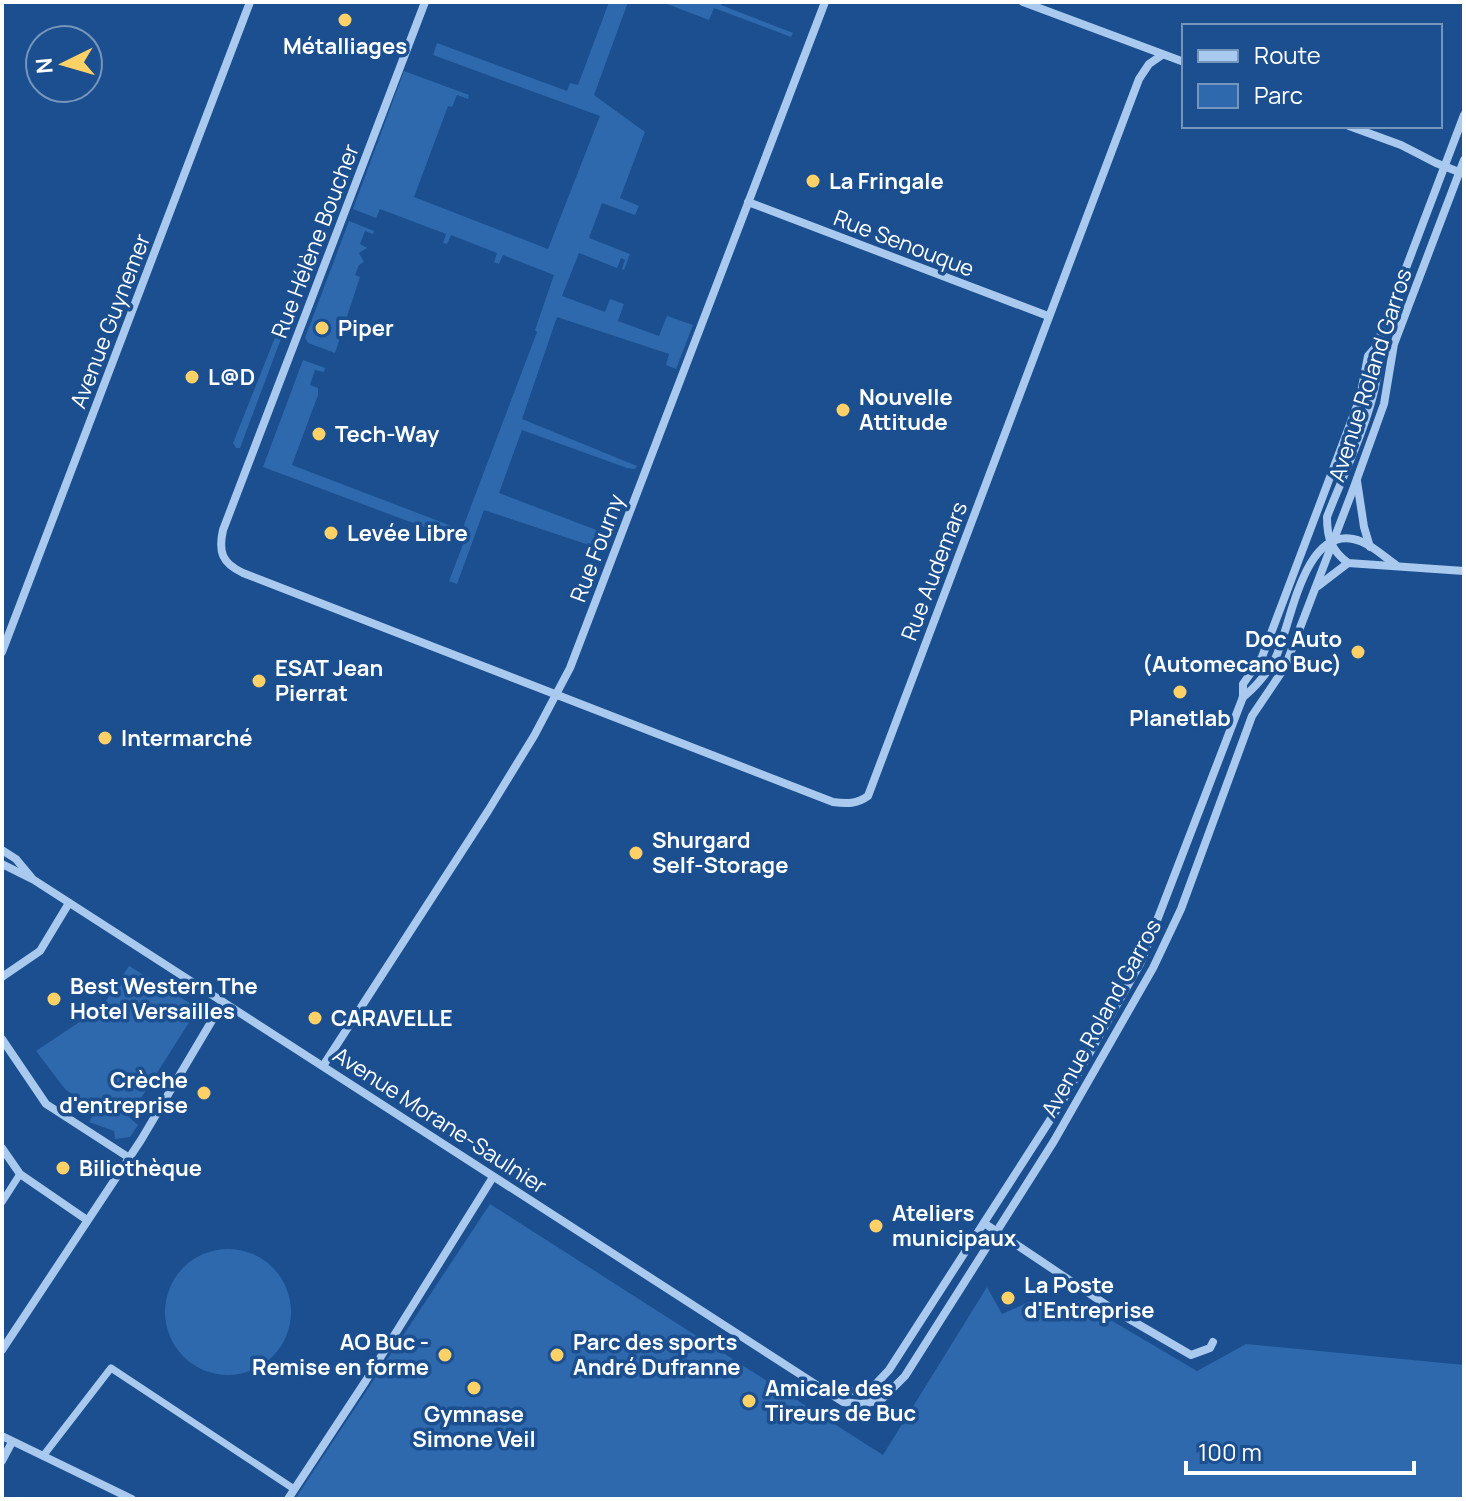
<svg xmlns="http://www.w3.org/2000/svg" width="1466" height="1501" font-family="Manrope,sans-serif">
<rect width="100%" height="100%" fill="#1b4f8f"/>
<g fill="#2e69ad">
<path d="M609 2H628L594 95 645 132 620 198 639 206 635 215 602 203 589 238 630 254 624 270 622 269 625 260 621 258 617 268 579 253 562 296 605 312 610 299 624 304 618 321 659 336 667 316 693 325 676 369 666 365 669 354 557 317 522 419 637 466 635 469 627 468 522 430 499 493 612 536 607 551 484 510 457 584 449 581 464 542 263 467 303 360 325 368 324 372 315 370 310 385 318 388V395L292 465 462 530 537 332 535 330 554 275 503 255 499 264 494 262 497 253 451 235 447 244 443 243 446 234 380 209 376 218 353 209 404 71 469 95 468 99 457 95 452 107 448 106 414 197 548 249 600 116 433 55 437 43 567 91 570 83 578 85Z"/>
<path d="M662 2H722L721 5 793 33 791 37 714 8 709 20Z"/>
<path d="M349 221 374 231 373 234 365 231 360 244 367 248 359 253 364 262 359 265 355 275 360 277 335 353 308 343 305 338Z"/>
<path d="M276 335 282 336 240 448H236L233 443Z"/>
<path d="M129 966 193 1005 195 1013 129 1117 138 1125 130 1137 115 1139 114 1131 89 1122 96 1111 65 1089 36 1051 102 1007Z"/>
<path d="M490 1204 883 1455 987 1287 1002 1314 1029 1302 1061 1309 1075 1299 1197 1371 1246 1344 1464 1365V1499H295Z"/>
<circle cx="228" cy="1312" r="63"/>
</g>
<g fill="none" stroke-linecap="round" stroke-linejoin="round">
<g stroke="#a9c9ee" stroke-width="7">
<path d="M2 1202 20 1174"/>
<path d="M43 1456 111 1368 294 1489"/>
</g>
<g stroke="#a9c9ee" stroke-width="8">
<path d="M425 2 223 530C218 552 222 563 243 573L833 802C847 804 857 804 868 796L1139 79 1149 64 1162 55"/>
<path d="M1023 2 1184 62"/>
<path d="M1349 126 1401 145 1436 163 1459 172"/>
<path d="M748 202 1048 316"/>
<path d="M1376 347C1389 383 1341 479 1327 517 1327 538 1331 550 1348 563L1464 571"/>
<path d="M1357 481 1364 527 1370 547"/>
<path d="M1318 586 1348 563"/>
<path d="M2 652 250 2"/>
<path d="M1243 697C1255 688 1268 672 1275 659 1291 627 1302 529 1353 539 1369 542 1383 556 1396 565"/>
<path d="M2 850 16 859 31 877"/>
<path d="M2 864 34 880 843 1402 861 1404 881 1400 905 1376 1054 1141 1153 968 1181 909 1252 716 1285 667 1354 487 1384 404 1394 344 1464 160"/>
<path d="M2 977 40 951 69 903"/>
<path d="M2 1039 46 1104 128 1157"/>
<path d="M323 1066 488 811 534 736 570 668 825 2"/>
<path d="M2 1148 20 1174 87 1220"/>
<path d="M984 1223 1117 1312 1191 1355 1210 1348 1213 1342"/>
<path d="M2 1350 141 1140 223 1002"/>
<path d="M873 1387 889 1370 1063 1100 1141 962 1243 697V684L1262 657 1360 398 1368 356 1376 347 1464 115"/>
<path d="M827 1389 853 1391 873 1387 888 1395"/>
<path d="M2 1436 132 1499"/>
<path d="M2 1461 12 1442"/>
<path d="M288 1499 365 1382 493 1177"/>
</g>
</g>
<g fill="#ffd166" stroke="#1b4f8f" stroke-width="3">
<circle cx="345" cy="20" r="8"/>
<circle cx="813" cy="181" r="8"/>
<circle cx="322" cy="328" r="8"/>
<circle cx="192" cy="377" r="8"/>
<circle cx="843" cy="410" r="8"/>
<circle cx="319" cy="434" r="8"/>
<circle cx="331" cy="533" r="8"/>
<circle cx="1358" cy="652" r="8"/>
<circle cx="259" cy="681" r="8"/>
<circle cx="1180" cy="692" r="8"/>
<circle cx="105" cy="738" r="8"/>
<circle cx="636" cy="853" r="8"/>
<circle cx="54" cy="999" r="8"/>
<circle cx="315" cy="1018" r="8"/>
<circle cx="204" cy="1093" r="8"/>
<circle cx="63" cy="1168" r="8"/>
<circle cx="876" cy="1226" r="8"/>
<circle cx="1008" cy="1298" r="8"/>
<circle cx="445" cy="1355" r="8"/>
<circle cx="557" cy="1355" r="8"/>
<circle cx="474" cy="1388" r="8"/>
<circle cx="749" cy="1401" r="8"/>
</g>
<g text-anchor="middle" stroke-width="7" stroke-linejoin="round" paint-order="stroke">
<g font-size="22" font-weight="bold" fill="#fff" stroke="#1b4f8f" text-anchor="start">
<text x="345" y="54" text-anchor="middle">Métalliages</text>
<text x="829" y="189">La Fringale</text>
<text x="338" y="336">Piper</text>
<text x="208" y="385">L@D</text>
<text x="859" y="405">Nouvelle<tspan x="859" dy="25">Attitude</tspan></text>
<text x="335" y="442">Tech-Way</text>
<text x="347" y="541">Levée Libre</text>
<text x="1342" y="647" text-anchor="end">Doc Auto<tspan x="1342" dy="25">(Automecano Buc)</tspan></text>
<text x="275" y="676">ESAT Jean<tspan x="275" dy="25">Pierrat</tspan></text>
<text x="1180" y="726" text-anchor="middle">Planetlab</text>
<text x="121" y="746">Intermarché</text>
<text x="652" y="848">Shurgard<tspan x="652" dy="25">Self-Storage</tspan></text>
<text x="70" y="994">Best Western The<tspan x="70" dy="25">Hotel Versailles</tspan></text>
<text x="331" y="1026">CARAVELLE</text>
<text x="188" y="1088" text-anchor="end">Crèche<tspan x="188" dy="25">d'entreprise</tspan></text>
<text x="79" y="1176">Biliothèque</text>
<text x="892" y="1221">Ateliers<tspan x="892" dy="25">municipaux</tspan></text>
<text x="1024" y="1293">La Poste<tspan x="1024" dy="25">d'Entreprise</tspan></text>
<text x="429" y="1350" text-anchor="end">AO Buc -<tspan x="429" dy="25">Remise en forme</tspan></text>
<text x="573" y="1350">Parc des sports<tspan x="573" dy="25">André Dufranne</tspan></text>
<text x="765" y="1396">Amicale des<tspan x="765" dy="25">Tireurs de Buc</tspan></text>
<text x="474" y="1422" text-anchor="middle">Gymnase<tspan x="474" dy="25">Simone Veil</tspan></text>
</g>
<g font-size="22" fill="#fff" stroke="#1b4f8f">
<text transform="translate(315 241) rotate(-69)" y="8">Rue Hélène Boucher</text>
<text transform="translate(904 243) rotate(21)" y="8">Rue Senouque</text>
<text transform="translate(110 321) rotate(-69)" y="8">Avenue Guynemer</text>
<text transform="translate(1370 375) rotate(-72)" y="8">Avenue Roland Garros</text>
<text transform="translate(597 548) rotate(-69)" y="8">Rue Fourny</text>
<text transform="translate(934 571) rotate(-69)" y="8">Rue Audemars</text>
<text transform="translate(1101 1018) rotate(-61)" y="8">Avenue Roland Garros</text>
<text transform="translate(440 1120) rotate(33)" y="8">Avenue Morane-Saulnier</text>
</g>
</g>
<rect width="1466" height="1501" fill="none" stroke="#ffffff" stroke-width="8"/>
<rect x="1182" y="24" width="260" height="104" fill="#1b4f8f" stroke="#7695bc" stroke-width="2"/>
<rect x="1198" y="50" width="40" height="12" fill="#a9c9ee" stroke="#7695bc" stroke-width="2"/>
<text x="1254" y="64" font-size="24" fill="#ffffff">Route</text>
<rect x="1198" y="84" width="40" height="24" fill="#2e69ad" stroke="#7695bc" stroke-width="2"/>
<text x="1254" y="104" font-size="24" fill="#ffffff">Parc</text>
<g transform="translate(64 64) rotate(265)"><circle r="38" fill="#1b4f8f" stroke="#7695bc" stroke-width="2"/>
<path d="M0-6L14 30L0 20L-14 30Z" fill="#ffd166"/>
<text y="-12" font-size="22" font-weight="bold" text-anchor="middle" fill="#ffffff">N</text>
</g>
<path d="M1186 1461v12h228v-12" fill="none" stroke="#ffffff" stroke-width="4"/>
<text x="1198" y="1461" font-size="24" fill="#ffffff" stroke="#1b4f8f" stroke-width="6" paint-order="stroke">100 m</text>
</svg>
